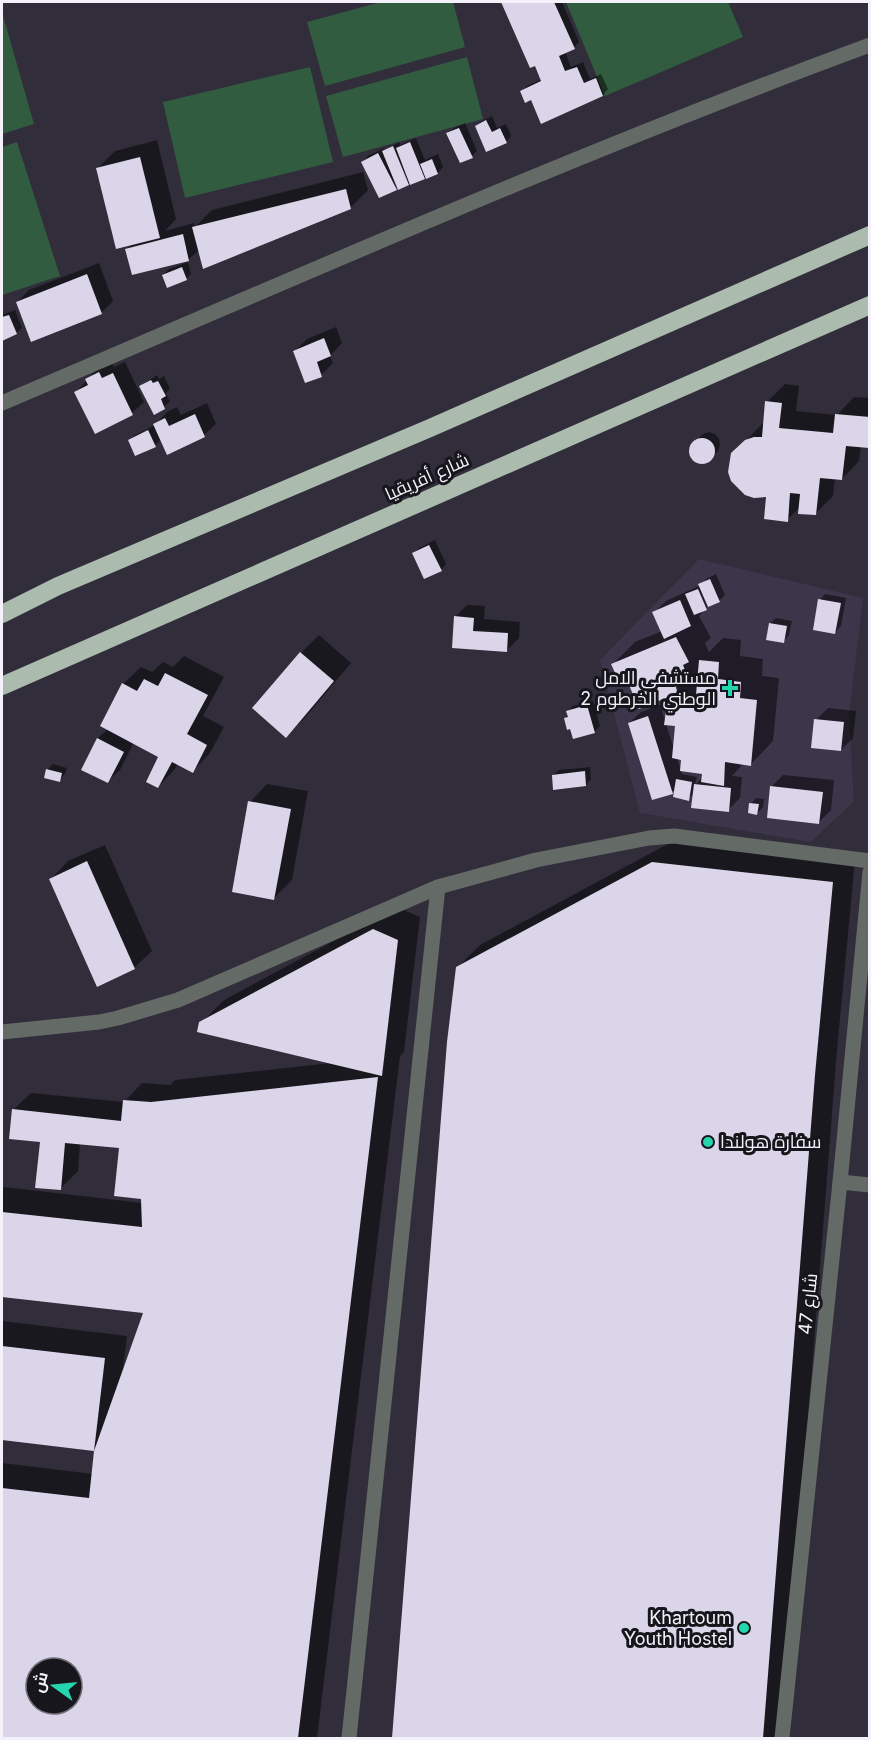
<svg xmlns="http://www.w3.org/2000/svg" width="871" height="1740" font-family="Inter,Cairo,sans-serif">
<rect width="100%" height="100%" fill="#312d3b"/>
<path fill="#3b364a" d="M699 559 863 598 849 716 854 801 811 842 640 813 600 660Z"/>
<g fill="#325c3f">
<path d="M381 2H453L465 47 325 86 307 22Z"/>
<path d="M566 2H728L743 37 605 96Z"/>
<path d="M2 12 34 124 2 134Z"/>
<path d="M467 57 483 119 343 157 326 96Z"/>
<path d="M310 67 333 162 185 198 163 102Z"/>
<path d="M17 142 60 276 2 295V147Z"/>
</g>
<g fill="#0007" fill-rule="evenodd">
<path d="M503 2H562L579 42 574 47 565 51 571 67 583 62 590 79 601 74 608 89 603 95 532 98 522 92 527 86 542 79 535 64 531 66Z"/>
<path d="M492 116 497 128 506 124 511 136 506 142 476 126 482 121Z"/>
<path d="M465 123 477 151 472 156 448 134 454 128Z"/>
<path d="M416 138 425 160 438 154 443 167 438 173 396 188 363 162 368 156 384 148 385 150 399 142 400 145Z"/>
<path d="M157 140 176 219 165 231 194 223 195 227 212 210 363 172 368 190 350 208 200 249 188 260 127 249 133 243 98 168 115 151Z"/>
<path d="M188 262 191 274 186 279 163 275 169 269Z"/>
<path d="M99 263 113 301 101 313 17 302 29 290Z"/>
<path d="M15 310 22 328 16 333 2 339V315Z"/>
<path d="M336 327 342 343 330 356 333 363 321 375 295 351 307 339Z"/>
<path d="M111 361 114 367 125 362 144 402 132 413 95 432 76 392 99 367Z"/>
<path d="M157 375 159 379 164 376 170 389 166 393 170 402 155 413 141 386Z"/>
<path d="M785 384 799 386 796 411 837 415 854 397 870 398V445L861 446 859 461 842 479 835 478 833 496 815 514 800 507 787 520 733 454 764 422 767 402Z"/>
<path d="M207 403 216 424 204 435 168 453 162 439 155 445 130 441 135 435 155 425 167 412 177 407 181 415Z"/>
<path d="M709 432 715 434 719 439 720 445 718 451 707 462 701 463 695 461 691 456 690 450 692 444 703 434Z"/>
<path d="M435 540 446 564 441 570 413 554 419 548Z"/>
<path d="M716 574 725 595 719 601 701 610 702 613 699 616 711 638 705 643 709 652 723 638 741 640 740 656 763 659 762 676 779 678 773 741 751 764 744 763 732 776 742 777 740 798 728 810 694 793 688 799 676 788 672 792 629 723 641 712 660 705 666 723 669 694 613 664 635 642 662 631 654 613 666 601 701 585 706 579ZM666 724 677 725 674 749ZM677 758 683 759 703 773V777L695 785 697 777 682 774Z"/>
<path d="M825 594 846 598 841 626 835 632 820 600Z"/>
<path d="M467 605 485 606 484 619 520 622 519 638 507 650 453 646 455 617Z"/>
<path d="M776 618 792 621 789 635 784 641 770 623Z"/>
<path d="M319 635 351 663 304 719 286 736 301 653Z"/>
<path d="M184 656 224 677 203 716 224 727 210 753 193 771 178 763 175 769 158 787 160 756 134 742 120 770 108 781 83 769 98 738 108 729 123 684 141 667 152 672 163 662 173 667Z"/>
<path d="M593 701 600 726 594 732 566 718 569 715 568 712 573 706Z"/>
<path d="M828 708 856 711 853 738 841 750 816 720Z"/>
<path d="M53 764 67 768 65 774 59 780 47 770Z"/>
<path d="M590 767 591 779 586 785 553 775 559 770Z"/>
<path d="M783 775 834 780 831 810 819 822 771 787Z"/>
<path d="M267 784 308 791 292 880 274 898 250 802Z"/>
<path d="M756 798 764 799 763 807 757 813 751 804Z"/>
<path d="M675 840 855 860 837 1050 783 1738H393L448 1043 457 968 480 945Z"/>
<path d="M105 845 152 951 134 968 51 879 68 861Z"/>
<path d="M397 907 420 917 404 1052 400 1056 317 1738H2V1463L93 1474 95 1449 2 1438V1321L127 1336 123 1369 145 1311 2 1296V1190L4 1187 143 1203 121 1147 80 1143 78 1171 60 1189 41 1141 13 1110 31 1093 124 1102 142 1083 170 1085 175 1080 331 1063 201 1023 224 1000ZM36 1668H72V1704H36Z"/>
</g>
<g fill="#dad5e8" fill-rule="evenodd">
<path d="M501 2H554L575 49 559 56 565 71 577 67 584 83 596 78 603 96 541 124 531 100 525 103 520 91 541 81 535 66 530 68Z"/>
<path d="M486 120 492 132 500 128 507 143 486 152 475 126Z"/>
<path d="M459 128 473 158 460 163 446 133Z"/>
<path d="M410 142 425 179 410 185 396 148Z"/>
<path d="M393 146 409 185 398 190 382 151Z"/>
<path d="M378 153 397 190 379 198 361 162Z"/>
<path d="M140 157 160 238 116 249 96 168Z"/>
<path d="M432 159 438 174 426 179 420 164Z"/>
<path d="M346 189 351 209 203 269 192 227Z"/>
<path d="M183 234 189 261 132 275 125 249Z"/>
<path d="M182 267 187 280 167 288 162 275Z"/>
<path d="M87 274 102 314 31 342 16 302Z"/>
<path d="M9 315 17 334 2 341V317Z"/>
<path d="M324 338 331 356 317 362 322 377 305 383 293 351Z"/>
<path d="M99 372 102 378 113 373 133 415 95 434 74 392 88 385 85 379Z"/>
<path d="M151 380 153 383 158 381 166 396 161 399 165 409 154 415 139 386Z"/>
<path d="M765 401 782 403 779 428 833 433 835 414 870 417 869 448 846 446 842 480 820 478 816 515 798 514 800 494 790 493 788 522 764 519 766 497 754 498 745 495 731 481 728 472 731 453 745 440 754 437H762Z"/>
<path d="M195 414 205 437 167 455 153 424 165 418 169 426Z"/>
<path d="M148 430 156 447 135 456 128 440Z"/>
<circle cx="702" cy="451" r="13"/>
<path d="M429 545 442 571 424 579 412 553Z"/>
<path d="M710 579 720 602 708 607 698 584Z"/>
<path d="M698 589 707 610 694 615 685 594Z"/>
<path d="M818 599 841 603 835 634 813 630Z"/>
<path d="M680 600 691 626 664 639 652 612Z"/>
<path d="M454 616 474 618 473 631 508 633 507 652 452 648Z"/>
<path d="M769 623 787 626 784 643 766 640Z"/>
<path d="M676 637 689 662 683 665 689 680 676 687 678 695H696L699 660 719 662 718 679 741 682 740 698 757 700 751 766 725 762 724 786 701 782 702 774 680 771 681 760 672 758 675 726 664 725 668 697 639 709 624 673 616 675 611 664Z"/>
<path d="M300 652 334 681 286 738 252 708Z"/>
<path d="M165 673 208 695 187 734 207 745 193 773 172 762 158 788 146 782 158 757 100 726 122 683 137 691 144 679 158 686Z"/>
<path d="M587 705 595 733 573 739 570 729 567 730 564 718 568 717 566 711Z"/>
<path d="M648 716 673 794 652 800 628 723Z"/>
<path d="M814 719 844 722 841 751 811 748Z"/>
<path d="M97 738 124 752 108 783 81 770Z"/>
<path d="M46 769 62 773 60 782 44 778Z"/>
<path d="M585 771 586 786 553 790 552 775Z"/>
<path d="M676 779 692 782 689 801 673 797Z"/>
<path d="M694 784 731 788 729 812 691 808Z"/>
<path d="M770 786 823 792 819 824 767 818Z"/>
<path d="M248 801 291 809 274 900 232 892Z"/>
<path d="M749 803 759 804 757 815 748 813Z"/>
<path d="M87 861 135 969 97 987 49 879Z"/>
<path d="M652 862 833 882 815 1075 763 1738H392L447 1042 456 967Z"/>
<path d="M373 929 398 940 382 1076 197 1032 199 1022Z"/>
<path d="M378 1077 298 1738H2V1488L89 1498 94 1451 143 1313 2 1297V1212L142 1227 141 1199 114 1196 119 1148 65 1143 61 1190 35 1188 40 1142 9 1139 12 1109 121 1121 123 1100 151 1102ZM36 1668H72V1704H36Z"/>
<path d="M2 1346 105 1358 94 1451 2 1440Z"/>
</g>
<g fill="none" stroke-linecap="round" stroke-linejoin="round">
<g stroke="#646a65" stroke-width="15">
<path d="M2 403C289 281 576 153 870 45"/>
<path d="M2 1032 99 1022 118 1018 178 1000 438 887 536 860 649 838 674 836 870 861"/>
<path d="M840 1182 870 1185"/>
<path d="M349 1738 438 887"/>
<path d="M782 1738 840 1182 870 872"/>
</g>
<g stroke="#abbbae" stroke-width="18">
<path d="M2 614 58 586 430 428 870 235"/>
<path d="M2 686 870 305"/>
</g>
</g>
<g fill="#25d5ae" stroke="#18161d" stroke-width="2">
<path d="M727 679h6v6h6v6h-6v6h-6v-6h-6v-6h6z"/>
<circle cx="708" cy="1142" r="6"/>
<circle cx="744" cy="1628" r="6"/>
</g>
<g text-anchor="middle" stroke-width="6" stroke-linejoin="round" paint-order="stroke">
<g font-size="18" fill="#f4f1fb" stroke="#18161d">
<text transform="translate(427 477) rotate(-24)" y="6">شارع أفريقيا</text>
<text transform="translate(808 1304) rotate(-84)" y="6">شارع 47</text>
</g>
<g font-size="18" fill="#f4f1fb" stroke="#18161d" text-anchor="end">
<text x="716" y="684">مستشفى الامل<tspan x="716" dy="21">الوطني الخرطوم 2</tspan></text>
<text x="720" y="1148" text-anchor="start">سفارة هولندا</text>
<text x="732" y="1624">Khartoum<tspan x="732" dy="21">Youth Hostel</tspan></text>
</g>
</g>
<rect width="871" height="1740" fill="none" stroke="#f4f1fb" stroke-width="6"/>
<g transform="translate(54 1686) rotate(285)"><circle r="28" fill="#18161d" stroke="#706e76" stroke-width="1.5"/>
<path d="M0-4.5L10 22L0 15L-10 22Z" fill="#25d5ae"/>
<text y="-9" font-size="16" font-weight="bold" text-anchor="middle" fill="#f4f1fb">ش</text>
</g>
</svg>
